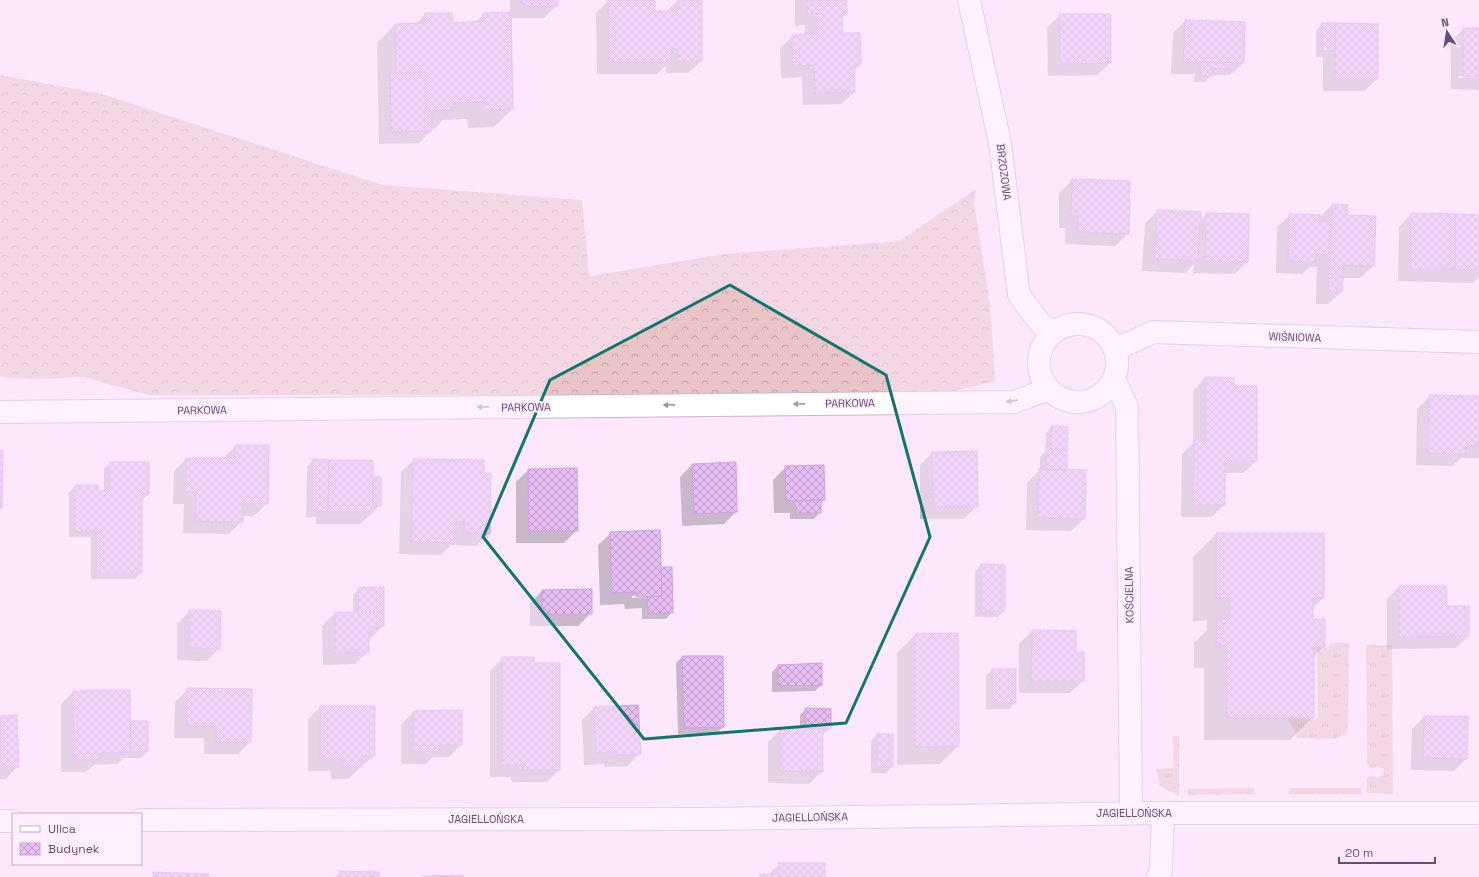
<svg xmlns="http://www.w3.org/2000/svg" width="1479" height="877" font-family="'Space Grotesk',sans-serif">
<defs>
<pattern id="grass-tufts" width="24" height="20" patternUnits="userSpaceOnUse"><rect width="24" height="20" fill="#ebc4c7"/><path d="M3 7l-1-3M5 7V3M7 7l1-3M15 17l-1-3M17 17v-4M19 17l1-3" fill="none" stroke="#c2a1a6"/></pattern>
<pattern id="forest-crowns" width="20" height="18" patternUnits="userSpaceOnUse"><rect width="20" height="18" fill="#ebc4c7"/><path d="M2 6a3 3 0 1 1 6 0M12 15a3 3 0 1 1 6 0" fill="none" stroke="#c2a1a6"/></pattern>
<pattern id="building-cross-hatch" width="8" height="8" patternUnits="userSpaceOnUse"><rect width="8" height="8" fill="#e6bef3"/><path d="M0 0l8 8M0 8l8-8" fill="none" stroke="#be9cca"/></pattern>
</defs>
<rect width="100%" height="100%" fill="#fce7fd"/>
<g fill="url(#grass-tufts)">
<path d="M1330 643H1349L1348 728 1345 733 1336 739 1298 738 1287 718 1318 719 1317 647H1330Z"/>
<path d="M1366 645H1392L1393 794 1367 793V778L1372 775 1378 779 1383 775 1384 769 1377 766 1372 768 1367 766Z"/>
<path d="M1173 736H1179V796L1160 786 1156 769 1174 768Z"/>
<path d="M1254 788V794L1188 795 1187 789Z"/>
<rect x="1289" y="788" width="72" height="6"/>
</g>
<path fill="url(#forest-crowns)" d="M0 75 102 94 382 185 582 200 589 276 725 254 900 241 976 189 974 203 990 305 995 381 939 395H149L84 377 30 379 0 377Z"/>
<g fill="#0003" fill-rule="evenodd">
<path d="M510 0H557V5L544 18H510L512 109 494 127 468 128 467 119 443 120 435 128H431V131L419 143 379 144 377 43 395 25 416 24 425 14 452 24 475 23 484 14 510 13Z"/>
<path d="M609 0 654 12H666L678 0H701V61L688 73H666V66L657 74H597L596 13Z"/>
<path d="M795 0H845L846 14 841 18 842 34 860 64 853 71 854 92 841 104 803 105 802 77 781 78 780 48 793 36 805 35V25L795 26Z"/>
<path d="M1060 15 1110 63 1097 75 1048 76 1047 28Z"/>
<path d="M1185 21 1243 63 1230 75H1211L1205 82H1194L1195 74H1171L1173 33Z"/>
<path d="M1322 24 1377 25V79L1364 91H1323V57H1316V31Z"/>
<path d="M1463 29H1479V76H1458V78H1479V99V90L1451 89V41Z"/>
<path d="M1072 180 1129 182 1128 233 1115 246 1065 244V228H1059V193Z"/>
<path d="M1332 205 1347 216 1375 217 1373 266 1360 278H1341V292L1328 304H1316L1317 267H1309L1302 274 1276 273 1277 227 1290 215 1319 218Z"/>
<path d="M1158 211 1199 221 1207 214 1247 261 1235 274 1193 273 1194 264 1185 273 1142 271 1145 223Z"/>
<path d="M1411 214 1479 216V277L1473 283 1398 281 1399 227Z"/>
<path d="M1205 378 1233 387 1256 461 1243 473H1224V505L1212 517H1181L1182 454 1193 443V391Z"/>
<path d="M1430 396 1479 397V458H1461L1452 466 1416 465 1417 409Z"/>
<path d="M1052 427 1066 471 1084 519 1071 531 1026 530 1027 483 1040 470V457L1045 452 1046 434Z"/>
<path d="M236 446 267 503 254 516H242V521L229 534 183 533 184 504H173L174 471 186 459 223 458Z"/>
<path d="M932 453 977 506 964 519H920V465Z"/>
<path d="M313 460 372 480 380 505 360 524H316V517H306L307 467Z"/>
<path d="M414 460 483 474 489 533 476 546 451 545 441 555 399 554 401 472Z"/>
<path d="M110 463 148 494 142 500 141 572 135 579H91V537H69V493L75 486 97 492H104V469Z"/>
<path d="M693 464 736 512 724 524 682 526 680 477Z"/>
<path d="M786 467 824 500 820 504V512L814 519H790V513H774L773 480Z"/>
<path d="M528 470 577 530 564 543H516V482Z"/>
<path d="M611 533 660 569 672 612 666 619H642V608L625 609 624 604 600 605 598 545ZM650 595V597L632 598V596Z"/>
<path d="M1216 534 1323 598 1312 609V620L1324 646 1313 657V717L1290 740H1204V668H1194V643L1207 630V620L1193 621V557Z"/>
<path d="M981 565 1004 611 998 617H975V572Z"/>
<path d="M1399 587 1468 636 1456 648 1387 649V599Z"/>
<path d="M359 589 383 626 370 639H368V652L355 664 323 665 322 626 335 613H353V595Z"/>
<path d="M542 591 591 613 578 626H530V603Z"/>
<path d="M190 611 219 648 207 661 177 660V624Z"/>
<path d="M1032 631H1075V653L1083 681 1070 693H1019V644Z"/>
<path d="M915 635 958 746 940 764 897 765V653Z"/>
<path d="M682 657 723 727 717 733 678 734 676 663Z"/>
<path d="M503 658 559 770 547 782H512L511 777H490V671Z"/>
<path d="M778 666 821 685 815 691 772 692V672Z"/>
<path d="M992 670 1015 703 1009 709H986V676Z"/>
<path d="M188 689 250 742 238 754H204V738H174L175 702Z"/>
<path d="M73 692 130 722H147V752L141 758H124L117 764 94 765 86 772H61V704Z"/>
<path d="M320 707 374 755 348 779H331V771H308V719Z"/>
<path d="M594 708 640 753 627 766 605 767 604 764 584 765 582 720Z"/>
<path d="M806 709 830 729 822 735V771L809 784 768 783V742L781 729 800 730V715Z"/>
<path d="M413 712 461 744 449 757H433L426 764H401V725Z"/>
<path d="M0 717 18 766 6 779H0Z"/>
<path d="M1424 717 1466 759 1454 771 1411 770 1412 729Z"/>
<path d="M877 735 892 766 886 773H871V741Z"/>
<path d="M780 864 824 877H758L760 875H768Z"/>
<path d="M340 872 378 877H335Z"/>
</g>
<g fill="url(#building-cross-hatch)" stroke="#d39ee6">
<rect x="522" y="0" width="36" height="6"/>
<path d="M608 0H655V11H678V0H702V61H678V49H671V62H609Z"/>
<path d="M807 0H846L847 14H842L843 33H860L861 64 854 65 855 92 815 93 814 65 793 66 792 35 817 34V13L807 14Z"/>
<path d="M511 12 513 109 485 110V102L454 103V110L426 111V72L396 73 395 24 425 23V13H452L453 23 484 21 483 13Z"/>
<path d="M1059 14H1111V63L1060 64Z"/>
<path d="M1185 20 1245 22 1244 63 1183 62Z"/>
<rect x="1322" y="23" width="13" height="28"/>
<path d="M1335 23 1378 24V79H1335Z"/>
<rect x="1463" y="28" width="16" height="49"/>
<path d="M1200 62 1237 63 1236 69 1212 68V76H1200Z"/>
<path d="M426 72V111H432V131L391 132 390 73Z"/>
<path d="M1072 179 1130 181 1129 234 1077 232 1078 216H1071Z"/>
<path d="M1332 204 1348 205V215L1376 216 1374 266 1343 265 1342 292H1328Z"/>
<path d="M1157 210 1201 212 1198 261 1154 259Z"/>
<path d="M1206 213 1249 214 1248 262 1205 261Z"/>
<path d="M1411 213 1455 214V269H1410Z"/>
<path d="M1289 214 1320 215V221H1331L1329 255 1316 254 1315 262 1288 261Z"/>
<path d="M1455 214 1479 215V270L1455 269Z"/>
<path d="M1205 377 1234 378V386H1257V461H1225V505H1193L1194 440H1205Z"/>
<path d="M1429 395 1479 396V446L1466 445 1465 454 1428 453Z"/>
<path d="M1051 426 1068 427 1067 450H1051Z"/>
<path d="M235 445H269L268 504H243V522L195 521 196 492H185L186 458H235Z"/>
<path d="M1046 450H1067V470L1046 469Z"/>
<path d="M0 451H3L2 508H0Z"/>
<path d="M977 451 978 507H933L932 452Z"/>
<path d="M312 459 329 460 328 512 312 511Z"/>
<path d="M413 459 484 460V473H491L490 534 464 533V522H455L454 543 411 542Z"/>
<path d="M329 460H373V512H328Z"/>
<path d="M109 462H149V494H142V573H96V531L75 532V485H98V491H109Z"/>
<path d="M736 462 737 512 694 514 692 464Z"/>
<path d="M824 465 825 500 786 501 785 466Z"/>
<path d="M577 468 578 531H529L528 469Z"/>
<path d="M1039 469 1086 470 1085 519 1038 518Z"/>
<path d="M373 477H381V506L373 505Z"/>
<path d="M821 500V513H796L795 501Z"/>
<path d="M660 530 662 596 637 597V592L612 593 610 532Z"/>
<path d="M1216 533H1324V598H1313V619H1325V647H1314V718H1227L1226 646H1216L1217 619H1229V598H1216Z"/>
<path d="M981 564 1005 565V611L981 612Z"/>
<path d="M661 567H672L673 613H648L647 597 662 596Z"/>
<path d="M1399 586H1446L1447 606H1469V636L1399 637Z"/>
<path d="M384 587V612H359L358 588Z"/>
<path d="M592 589V614H542V590Z"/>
<path d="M189 610 221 611 220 649 189 648Z"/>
<path d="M335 612H384V626L369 627V652L335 653Z"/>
<path d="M1032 630 1076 631V652H1084V681H1031Z"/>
<path d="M958 633 959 746 915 747V634Z"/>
<path d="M682 656H723L724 727 684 728Z"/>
<path d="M502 657H534V663H560V770H524V765H502Z"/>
<path d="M822 663V685L778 686V665Z"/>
<rect x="992" y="669" width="24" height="34"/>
<path d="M187 688 252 689 251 742H216V726H186Z"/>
<path d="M130 690 131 752 99 753V760H74L73 691Z"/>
<path d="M638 705 641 754 617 755V752L596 753 594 707Z"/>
<path d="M320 706H375V756H361V767H343V759H320Z"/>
<path d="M805 708 831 709V729H805Z"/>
<path d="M462 710V745H439V752H413V711Z"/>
<path d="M17 715 19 767H0V716Z"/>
<path d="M1424 716H1468L1467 759 1423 758Z"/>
<rect x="131" y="721" width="17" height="31"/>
<path d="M780 728 823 729V772L780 771Z"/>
<rect x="877" y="734" width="16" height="33"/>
<rect x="779" y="863" width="46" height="14"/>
<path d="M340 871 379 872V877H340Z"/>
<path d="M153 872 209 874V877H153Z"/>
<rect x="760" y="874" width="19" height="3"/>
<path d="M463 875V877H423V876Z"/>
</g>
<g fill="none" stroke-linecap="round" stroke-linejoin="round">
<g stroke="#cdb2d4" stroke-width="24">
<g id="minor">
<path d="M969 0 1000 143 1019 295 1039 322 1053 333"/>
<circle cx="1078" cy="363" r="39"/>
<path d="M1115 350 1153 332 1479 342"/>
<path d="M1114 379 1127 407 1131 813"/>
<path d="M0 412 1014 402 1049 389"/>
<path d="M141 820 706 819 1163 813H1479"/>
<path d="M0 821H13"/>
<path d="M1158 877 1161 870 1163 813"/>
</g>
</g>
<use href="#minor" stroke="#fff" stroke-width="22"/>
</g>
<defs><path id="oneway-solid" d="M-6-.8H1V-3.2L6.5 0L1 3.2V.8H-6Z"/></defs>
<g fill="#a692ad">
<use href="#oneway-solid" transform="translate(1012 401) rotate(171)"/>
<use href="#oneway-solid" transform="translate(799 404) rotate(179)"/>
<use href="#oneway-solid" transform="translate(669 405) rotate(179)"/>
<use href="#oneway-solid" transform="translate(483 407) rotate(179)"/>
</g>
<path d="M0 0H1479V877H0ZM730 285 886 375 930 537 846 723 644 739 483 537 550 380Z" fill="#fce7fd" fill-opacity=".55" fill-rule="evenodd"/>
<path fill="none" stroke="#0f766e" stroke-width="3" stroke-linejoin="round" d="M730 285 886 375 930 537 846 723 644 739 483 537 550 380Z"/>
<g text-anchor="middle" stroke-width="4" stroke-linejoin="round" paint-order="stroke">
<g font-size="11" fill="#6a4a77" stroke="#feeeff">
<text transform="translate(1004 172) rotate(83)" y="4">BRZOZOWA</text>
<text transform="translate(1295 337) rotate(2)" y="4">WIŚNIOWA</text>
<text transform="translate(850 403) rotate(-1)" y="4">PARKOWA</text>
<text transform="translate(526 407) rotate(-1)" y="4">PARKOWA</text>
<text transform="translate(202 410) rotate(-1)" y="4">PARKOWA</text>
<text transform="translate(1129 595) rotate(-91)" y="4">KOŚCIELNA</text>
<text x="1134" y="817">JAGIELLOŃSKA</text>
<text transform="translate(810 817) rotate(-1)" y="4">JAGIELLOŃSKA</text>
<text x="486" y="823">JAGIELLOŃSKA</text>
</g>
</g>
<rect x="12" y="813" width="130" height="52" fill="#feeeff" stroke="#c3acc9"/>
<rect x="20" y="826" width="20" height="6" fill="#ffffff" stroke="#c3acc9"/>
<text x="48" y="833" font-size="12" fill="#6a4a77">Ulica</text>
<rect x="20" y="843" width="20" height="12" fill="url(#building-cross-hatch)" stroke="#c3acc9"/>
<text x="48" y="853" font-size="12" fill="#6a4a77">Budynek</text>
<g transform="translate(1447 32) rotate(348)" stroke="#feeeff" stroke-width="3" paint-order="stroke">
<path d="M0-3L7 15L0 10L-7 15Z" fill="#6a4a77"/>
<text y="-6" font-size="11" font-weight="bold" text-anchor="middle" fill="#6a4a77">N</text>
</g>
<path d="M1339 857v6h96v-6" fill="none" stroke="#6a4a77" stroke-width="2"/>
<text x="1345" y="857" font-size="12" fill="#6a4a77" stroke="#feeeff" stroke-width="3" paint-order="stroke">20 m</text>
</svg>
